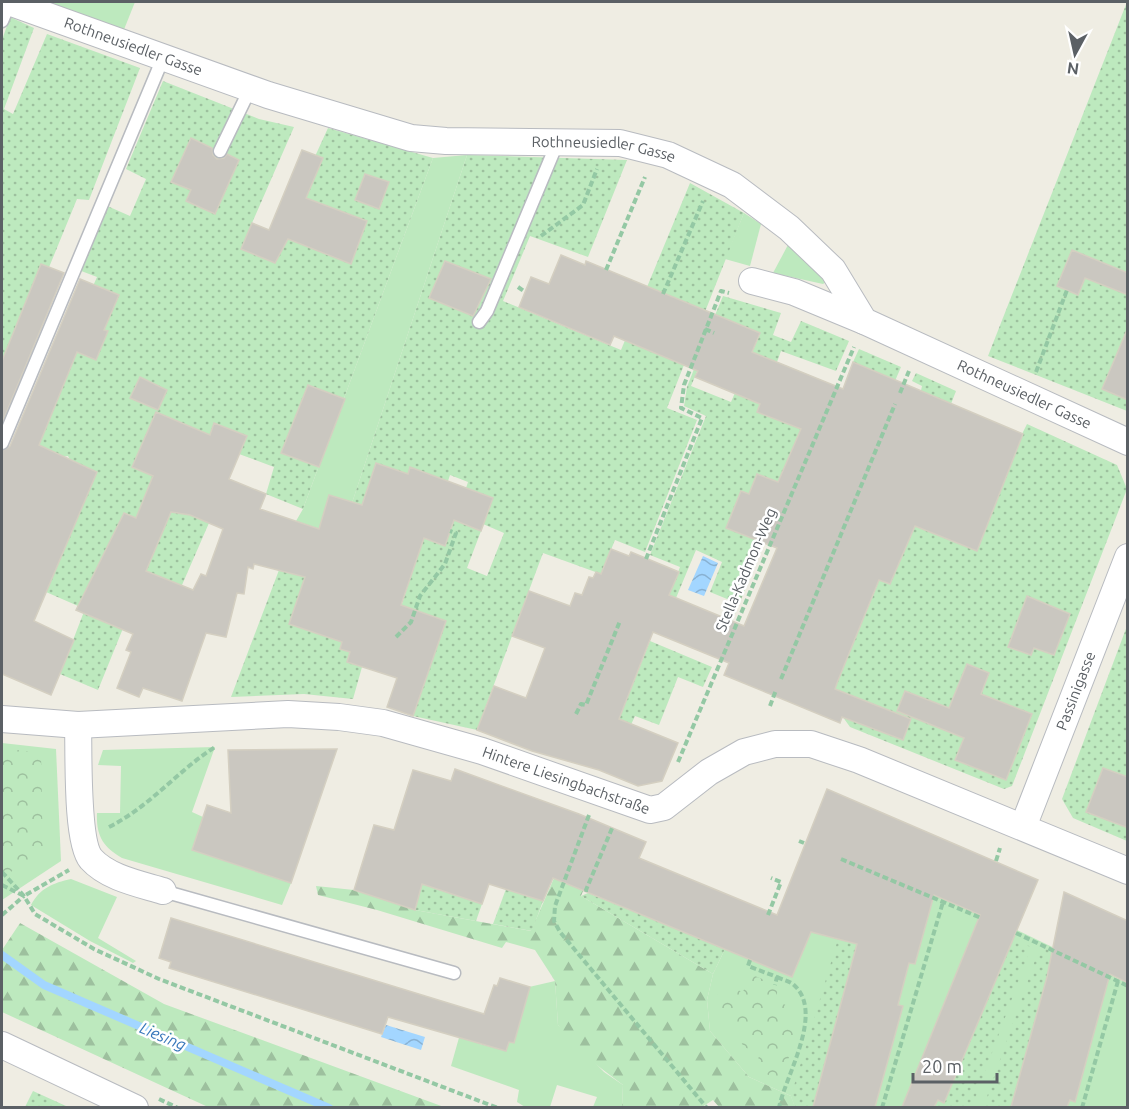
<svg xmlns="http://www.w3.org/2000/svg" width="1129" height="1109" font-family="Ubuntu,sans-serif">
<defs>
<pattern id="forest-firs" width="22" height="20" patternUnits="userSpaceOnUse" patternTransform="scale(1.5)"><rect width="22" height="20" fill="#bde9be"/><path d="M5 1l3.5 6h-7zM16 11l3.5 6h-7z" fill="#9dc09e"/></pattern>
<pattern id="park-crowns" width="20" height="18" patternUnits="userSpaceOnUse" patternTransform="scale(1.5)"><rect width="20" height="18" fill="#bde9be"/><path d="M2 6a3 3 0 1 1 6 0M12 15a3 3 0 1 1 6 0" fill="none" stroke="#9dc09e"/></pattern>
<pattern id="garden-dots" width="8" height="8" patternUnits="userSpaceOnUse" patternTransform="scale(1.5)"><rect width="8" height="8" fill="#bde9be"/><path d="M2 2h.1M6 6h.1" fill="none" stroke="#9dc09e" stroke-width="1.8" stroke-linecap="round"/></pattern>
<pattern id="water-waves" width="16" height="10" patternUnits="userSpaceOnUse" patternTransform="scale(1.5)"><rect width="16" height="10" fill="#a3d6ff"/><path d="M0 5q4-4 8 0t8 0" fill="none" stroke="#88b1d2"/></pattern>
</defs>
<rect width="100%" height="100%" fill="#efede3"/>
<g fill="#bde9be">
<path d="M37 2H135L123 32Z"/>
<path d="M467 155 352 503 320 529 296 521 303 509 433 158Z"/>
<path d="M744 213 761 224 750 266 725 259Z"/>
<path d="M789 243 826 282 823 284 773 273Z"/>
<path d="M2 743 56 749 61 861 2 900Z"/>
<path d="M215 747 192 812 203 817 192 850 291 883 282 905 122 858C103 847 96 836 97 813H120L121 766 98 765 103 750Z"/>
<path d="M843 856 1017 930 1127 983V1107H795L791 1096 749 1077 710 1031 707 1000 713 974 725 949 792 977Z"/>
<path d="M71 879 117 897 98 938 136 961 133 963 90 941 31 905C40 888 53 883 71 879Z"/>
<path d="M555 981 558 1025 604 1072 623 1085 622 1107H593L597 1097 557 1085 550 1107H525L517 1102 519 1090 451 1066 462 1027 480 1044 506 1051 509 1042 514 1043 529 987Z"/>
</g>
<g fill="url(#forest-firs)">
<path d="M581 816 608 829 581 896 713 974 707 1000 710 1031 749 1077 791 1096 795 1107H719L713 1100 702 1107H622L623 1085 577 1050 558 1025 555 981 535 950 506 942 502 948 377 910 318 895 316 886 354 890 415 910 531 931Z"/>
<path d="M20 923 164 1004 444 1107H208L2 1012V950Z"/>
</g>
<g fill="url(#park-crowns)">
<path d="M2 748 41 753 43 853 2 877Z"/>
<path d="M750 974 779 986 775 1000 790 1007 785 1025 798 1031 781 1080 754 1069 760 1054 744 1047 716 1001 721 984 743 992Z"/>
</g>
<g fill="url(#garden-dots)" fill-rule="evenodd">
<path d="M1127 2V411L988 356Z"/>
<path d="M10 17 34 28 4 109 13 114 47 34 140 68 89 200 77 199 2 382V40Z"/>
<path d="M163 81 259 119 294 127 252 223 279 235 328 128 433 158 303 509 266 494 274 467 239 454 182 585 143 579 98 690 60 674 85 609 46 592 79 479 68 456 32 462 2 529V494L97 277 76 269 105 205 130 216 146 179 126 169Z"/>
<path d="M467 155 627 160 588 257 530 236 503 301 621 350 690 183 744 213 667 408 697 420 645 552 615 540 601 574 543 553 477 730 413 716 446 621 400 610 417 558 375 545 340 648 350 652 347 662 362 667 353 699 304 694 231 697 279 570 312 565 352 503ZM376 463 408 474 410 467 447 484 450 475 468 482 466 488 493 498 483 524 504 533 487 576 467 568 481 531 454 519 444 546 426 539 429 529 362 505Z"/>
<path d="M723 296 781 313 773 335 791 342 801 321 849 341 836 371 781 351 777 362 831 384 732 621 725 618 732 601 710 592 722 562 696 550 676 598 669 595 680 567 650 555 706 416 684 406 687 387 705 341 709 343 691 386 731 402 760 334 713 320Z"/>
<path d="M859 349 901 367 895 381 853 362Z"/>
<path d="M916 373 956 391 951 404 1022 434 1027 424 1117 465 1127 489 1012 786 1004 789 850 727 830 699 877 586 922 386 912 381Z"/>
<path d="M1127 626V841L1073 818 1062 799Z"/>
<path d="M650 641 712 667 703 687 678 677 659 725 635 716 629 729 617 724Z"/>
<path d="M434 840 444 849 431 887 482 904 476 921 415 910Z"/>
<path d="M859 869 869 902 813 1107H795L791 1096Z"/>
<path d="M506 889 543 901 532 931 493 924Z"/>
<path d="M588 893 725 949 713 974 581 896Z"/>
<path d="M1006 935 1031 947 972 1107 934 1108 938 1100 944 1102 952 1082V1066L959 1069 967 1049 960 1045 965 1033 973 1036Z"/>
<path d="M1040 946 1105 976 1054 980 1046 979 1011 1107 983 1108Z"/>
<path d="M33 1091 66 1106V1107H25Z"/>
</g>
<g fill="url(#water-waves)">
<path d="M703 556 718 563 704 596 688 590Z"/>
<path d="M386 1025 425 1037 421 1050 381 1037Z"/>
</g>
<g fill="none" stroke-linecap="round" stroke-linejoin="round">
<path stroke="#a3d6ff" stroke-width="8" d="M2 955 44 985 329 1108"/>
</g>
<g fill="#cac7c0" stroke="#d4cfc1" stroke-width="1.5" fill-rule="evenodd">
<path d="M191 138 212 148 213 155 217 159 224 158 227 154 239 160 215 214 186 201 191 190 171 182Z"/>
<path d="M302 150 323 158 306 198 367 221 351 264 288 239 275 263 241 249 252 223 269 230Z"/>
<path d="M365 174 389 182 379 209 355 200Z"/>
<path d="M1072 250 1128 273V295L1085 278 1078 295 1057 286Z"/>
<path d="M561 255 585 265 586 261 760 333 752 352 843 389 853 362 1023 434 977 551 915 526 890 584 879 580 837 683 835 689 911 719 903 740 842 717 840 723 724 675 729 663 653 632 619 719 678 743 662 781 638 786 599 770 532 751 477 730 494 686 526 698 545 648 512 636 529 591 570 606 575 593 582 595 589 577 593 578 596 572 601 574 611 549 629 556 631 552 679 572 669 595 744 626 777 548 726 528 741 491 749 494 757 474 778 482 801 429 757 412 760 404 695 377 698 371 614 336 610 345 519 307 531 277 549 284Z"/>
<path d="M445 261 491 279 473 316 429 298Z"/>
<path d="M41 264 64 273 2 423V361Z"/>
<path d="M80 279 119 295 104 330 108 331 96 360 77 352 39 445 97 472 34 621 74 640 51 695 2 674V451L10 446Z"/>
<path d="M1127 330H1128V400L1102 389Z"/>
<path d="M140 377 167 390 158 410 130 398Z"/>
<path d="M308 385 345 399 319 467 281 453Z"/>
<path d="M156 412 210 435 214 423 247 436 229 479 266 494 260 509 319 529 329 495 362 505 376 463 408 474 410 467 493 498 481 531 454 520 445 546 424 538 401 605 446 621 413 716 387 707 397 678 347 662 350 652 340 649 342 642 289 624 305 577 254 564 253 569 248 567 244 594 237 593 226 637 206 633 182 701 143 688 139 697 117 688 131 652 126 650 133 634 76 610 124 513 136 518 153 476 132 467ZM171 512 190 515 223 529 206 576 201 574 193 590 146 571Z"/>
<path d="M1027 596 1070 614 1054 655 1034 648 1031 655 1008 647Z"/>
<path d="M967 664 989 673 981 694 1032 714 1006 780 955 760 964 738 897 711 905 691 949 708Z"/>
<path d="M337 749 291 883 192 850 207 805 231 813 228 750Z"/>
<path d="M1103 768 1128 777V828L1086 812Z"/>
<path d="M455 769 579 814 646 842 639 858 777 915 827 789 1038 880 944 1103 938 1100 934 1107H902L980 915 934 895 915 964 909 963 898 1005 903 1006 875 1107H813L857 944 811 932 792 977 553 878 543 901 489 884 482 904 422 884 415 910 354 890 374 825 394 830 413 770 451 781Z"/>
<path d="M1064 892 1128 921V983L1110 974 1075 1102 1070 1100 1067 1107H1011L1047 977Z"/>
<path d="M171 918 484 1014 494 985 497 986 500 978 530 987 514 1043 509 1042 506 1051 388 1017 382 1034 169 968 171 962 159 958Z"/>
</g>
<g fill="none" stroke-linecap="round" stroke-linejoin="round">
<g stroke="#b8bbc0" stroke-width="15">
<g id="service">
<path d="M2 21 10 2"/>
<path d="M220 151 250 89"/>
<path d="M479 322 487 311 558 141"/>
<path d="M2 443 163 58"/>
<path d="M163 891 454 973"/>
</g>
</g>
<g stroke="#b8bbc0" stroke-width="28">
<g id="minor">
<path id="s1" d="M9 2 268 95 411 138 446 141 620 143 668 155 732 185 789 228 833 270 864 321 1128 442"/>
<path d="M752 281 794 292 864 321"/>
<path id="s2" d="M2 719 78 725 288 714 339 717 383 723 482 751 650 810 664 807 709 772 744 752 775 744H811L859 760 1128 871"/>
<path d="M78 725C79 751 76 841 91 859 108 878 140 884 163 891"/>
<path id="s3" d="M1023 827 1128 557"/>
<path d="M2 1045 135 1108"/>
</g>
</g>
<g stroke="#94c8a4" stroke-width="4" stroke-dasharray="6 3" stroke-linecap="butt">
<path d="M541 236 583 205 597 169"/>
<path d="M606 270 645 177"/>
<path d="M518 287 525 292"/>
<path d="M663 294 703 201"/>
<path d="M705 329 714 333"/>
<path d="M1036 372 1067 290"/>
<path d="M900 393 909 371"/>
<path d="M646 559 702 418 681 408 684 385 721 291 729 293"/>
<path d="M396 637 411 622 420 596 445 564 456 533 450 531"/>
<path d="M781 679 895 404"/>
<path d="M770 706 776 690"/>
<path d="M576 714 581 704 586 705 620 621"/>
<path d="M678 762 854 347"/>
<path d="M589 815 555 906 554 921 560 932 707 1108"/>
<path d="M109 827C152 805 176 772 215 747"/>
<path d="M799 841 804 843"/>
<path d="M841 859 981 918"/>
<path d="M996 861 1000 848"/>
<path d="M2 872 24 896 35 914 94 949 159 979 498 1108"/>
<path d="M2 885 24 896 69 870"/>
<path d="M588 890H586L613 826"/>
<path d="M2 915 24 896"/>
<path d="M768 915 781 882 771 878"/>
<path d="M1016 933 1128 986"/>
<path d="M750 960 748 966 777 977 775 985"/>
<path d="M777 977C783 980 790 981 794 985 825 1013 785 1076 779 1108"/>
<path d="M159 1099 178 1108"/>
<path d="M882 1108 943 902"/>
<path d="M1082 1108 1118 981"/>
</g>
<use href="#service" stroke="#fff" stroke-width="12"/>
<use href="#minor" stroke="#fff" stroke-width="26"/>
</g>
<g text-anchor="middle" stroke-width="5" stroke-linejoin="round" paint-order="stroke">
<g font-size="15" fill="#5b6065" stroke="#fff">
<text dy="5" stroke="none"><textPath href="#s1" startOffset="132">Rothneusiedler Gasse</textPath></text>
<text dy="5" stroke="none"><textPath href="#s1" startOffset="618">Rothneusiedler Gasse</textPath></text>
<text dy="5" stroke="none"><textPath href="#s1" startOffset="1122">Rothneusiedler Gasse</textPath></text>
<text transform="translate(746 570) rotate(-67)" y="5">Stella-Kadmon-Weg</text>
<text dy="5" stroke="none"><textPath href="#s3" startOffset="146">Passinigasse</textPath></text>
<text dy="5" stroke="none"><textPath href="#s2" startOffset="574">Hintere Liesingbachstraße</textPath></text>
</g>
<g font-size="16" font-style="italic" fill="#3776ba" stroke="#fff">
<text transform="translate(163 1036) rotate(23)" y="6">Liesing</text>
</g>
</g>
<rect width="1129" height="1109" fill="none" stroke="#5b6065" stroke-width="6"/>
<g transform="translate(1075 54) rotate(188)" stroke="#ffffff" stroke-width="4.5" paint-order="stroke">
<path d="M0-4.5L10 22L0 15L-10 22Z" fill="#5b6065"/>
<text y="-9" font-size="16" font-weight="bold" text-anchor="middle" fill="#5b6065">N</text>
</g>
<path d="M913 1073v9h84v-9" fill="none" stroke="#5b6065" stroke-width="3"/>
<text x="922" y="1073" font-size="18" fill="#5b6065" stroke="#ffffff" stroke-width="4.5" paint-order="stroke">20 m</text>
</svg>
